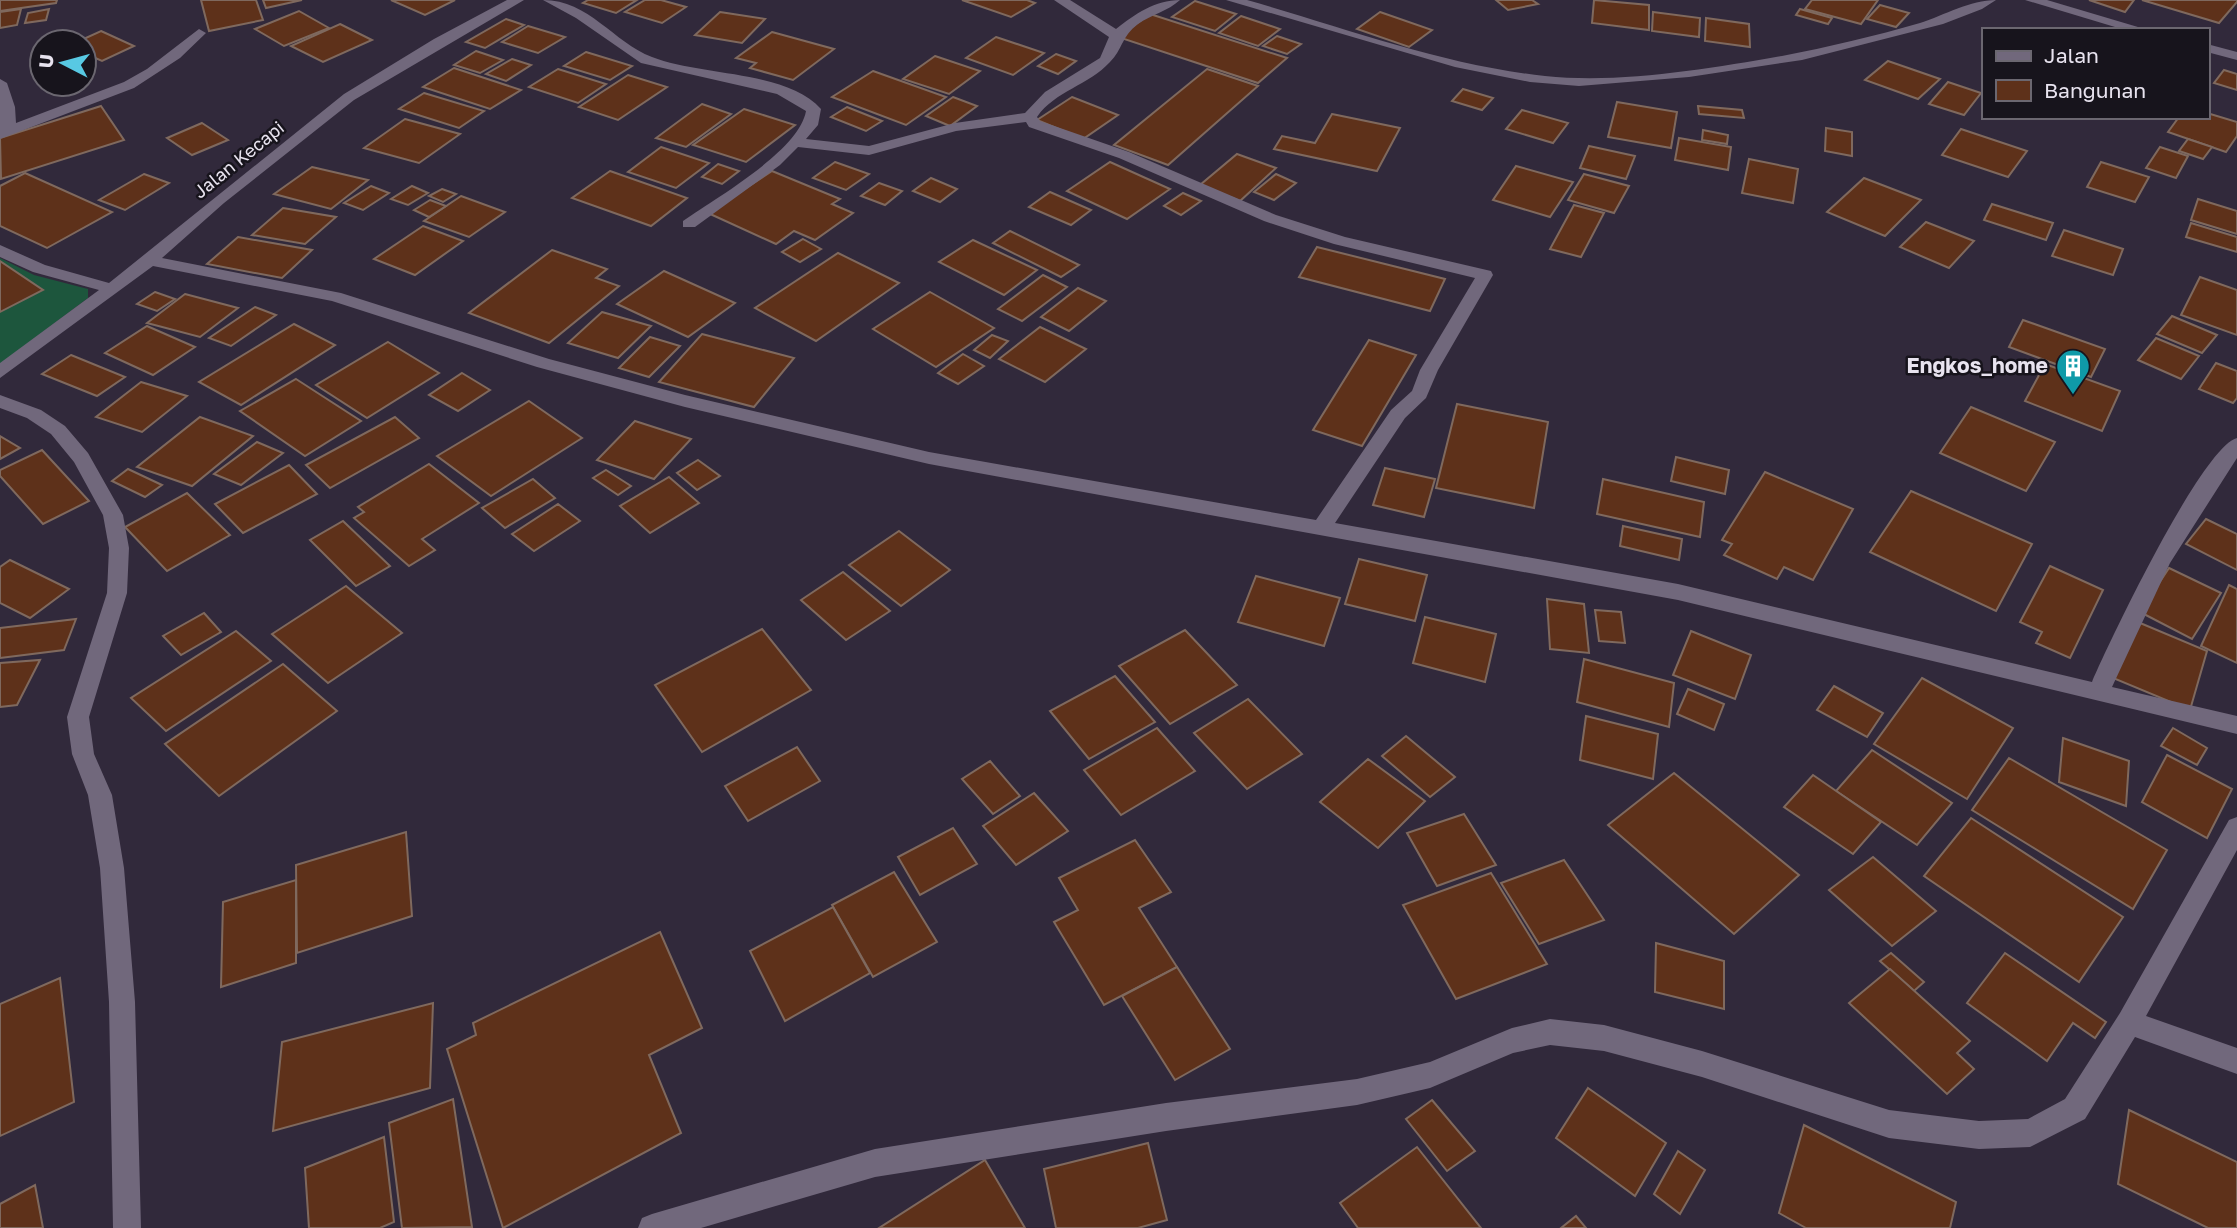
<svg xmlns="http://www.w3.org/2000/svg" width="2237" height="1228" font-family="'Golos Text',sans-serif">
<rect width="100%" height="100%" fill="#31293b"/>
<path fill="#1d563d" d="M0 258 34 275 88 289V298L0 364Z"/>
<g fill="#5e311a" stroke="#7f695e" stroke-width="2">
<path d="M0 0H57L56 3 0 11Z"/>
<path d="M201 0H256L263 20 209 31Z"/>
<path d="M263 0H302L266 8Z"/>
<path d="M391 0H455L425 15Z"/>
<path d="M588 0H637L616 13 583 3Z"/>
<path d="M645 0H661L686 7 662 23 625 12Z"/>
<path d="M962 0H1027L1035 3 1011 17Z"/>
<path d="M1496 0H1532L1538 4 1508 10Z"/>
<path d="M1594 0 1649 5V30L1592 23Z"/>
<path d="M1812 0H1878L1861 24 1805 9Z"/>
<path d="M2089 0H2134L2125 12Z"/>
<path d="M2142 0H2237V2L2219 23Z"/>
<path d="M1195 1 1236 14 1215 31 1172 17Z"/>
<path d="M1880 5 1909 13 1896 27 1867 19Z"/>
<path d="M21 9 17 25 0 28V12Z"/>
<path d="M49 9 46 20 25 23 28 13Z"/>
<path d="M1800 9 1832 18 1828 24 1796 15Z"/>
<path d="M299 11 329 28 284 46 255 29Z"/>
<path d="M720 12 765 19 742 43 695 35Z"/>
<path d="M1380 12 1432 30 1409 47 1357 29Z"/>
<path d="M1653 12 1700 18 1699 37 1652 31Z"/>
<path d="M1150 14 1287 58 1258 83 1118 37Z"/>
<path d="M1241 16 1280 29 1258 46 1219 33Z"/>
<path d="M1706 18 1749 24 1750 47 1705 41Z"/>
<path d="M506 19 524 25 485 48 466 42Z"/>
<path d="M340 24 372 40 323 62 291 46Z"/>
<path d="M528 26 565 37 538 53 502 42Z"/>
<path d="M101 31 134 46 102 61 84 53V42H77Z"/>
<path d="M772 32 834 49 793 80 750 68 756 63 736 58Z"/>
<path d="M1277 36 1301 44 1287 54 1263 46Z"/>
<path d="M996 37 1044 53 1013 75 966 58Z"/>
<path d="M476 51 503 60 480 73 454 65Z"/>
<path d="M586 52 632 66 610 80 564 66Z"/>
<path d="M1056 54 1076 61 1058 74 1038 66Z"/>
<path d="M935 56 980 71 949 94 903 79Z"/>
<path d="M512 59 531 65 506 81 486 74Z"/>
<path d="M1888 61 1940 79 1918 99 1865 80Z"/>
<path d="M454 68 521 90 490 109 423 87Z"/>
<path d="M558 69 606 84 578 103 529 87Z"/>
<path d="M1207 69 1258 86 1168 165 1114 145Z"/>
<path d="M2224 70 2237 74V90L2214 83Z"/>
<path d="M873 71 946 97 906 125 832 97Z"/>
<path d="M628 75 667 87 618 120 579 107Z"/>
<path d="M1948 82 1981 93 1964 115 1929 104Z"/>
<path d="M1463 89 1493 98 1482 110 1452 101Z"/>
<path d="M424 93 484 111 459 128 399 109Z"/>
<path d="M953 97 977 106 950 126 926 116Z"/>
<path d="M1072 97 1118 115 1083 139 1037 120Z"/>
<path d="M1617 102 1677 112 1671 148 1608 137Z"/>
<path d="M702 104 731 114 686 147 656 138Z"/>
<path d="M101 106 124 140 1 179 0 138Z"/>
<path d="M1698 106 1742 110 1744 118 1699 114Z"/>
<path d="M847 107 882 121 866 131 831 117Z"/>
<path d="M744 109 795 125 746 162 693 145Z"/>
<path d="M1522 110 1568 123 1553 143 1506 129Z"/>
<path d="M2207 113 2237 122V136L2226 152 2168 132 2179 117H2207Z"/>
<path d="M1332 114 1400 128 1377 171 1274 149 1282 136 1315 143Z"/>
<path d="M405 119 460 134 419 163 364 148Z"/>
<path d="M202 123 228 140 192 155 167 138Z"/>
<path d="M1826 128 1852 132V156L1825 151Z"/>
<path d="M1961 129 2027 151 2008 177 1942 155Z"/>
<path d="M1703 130 1728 135 1727 144 1702 140Z"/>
<path d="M1679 138 1731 147 1728 170 1675 160Z"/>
<path d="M2188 139 2212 147 2203 159 2179 151Z"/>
<path d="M1589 146 1635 156 1626 179 1580 168Z"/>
<path d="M661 147 709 163 676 188 628 172Z"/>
<path d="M2160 147 2188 156 2176 178 2146 168Z"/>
<path d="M1237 154 1276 168 1240 201 1200 185Z"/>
<path d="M1749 159 1798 169 1793 203 1742 193Z"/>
<path d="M835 162 869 174 846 190 813 178Z"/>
<path d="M1110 162 1170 189 1127 219 1067 191Z"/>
<path d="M2101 162 2149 177 2135 202 2087 187Z"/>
<path d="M718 164 739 171 722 184 702 177Z"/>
<path d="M1516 166 1573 182 1550 217 1493 200Z"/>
<path d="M312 167 368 180 331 209 274 194Z"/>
<path d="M610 171 687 198 651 226 572 198Z"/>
<path d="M772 171 840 199 832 204 853 213 815 240 794 231 776 244 708 213Z"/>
<path d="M25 173 112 212 47 248 0 226V186Z"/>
<path d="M144 174 169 183 125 210 99 200Z"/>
<path d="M1276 174 1296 183 1274 200 1254 192Z"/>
<path d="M1584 174 1629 186 1614 213 1568 200Z"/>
<path d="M931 178 957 189 940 202 913 191Z"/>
<path d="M1864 178 1921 200 1885 236 1827 212Z"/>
<path d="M879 183 902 191 885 205 861 196Z"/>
<path d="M371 186 389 193 363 210 344 203Z"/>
<path d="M412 186 428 193 408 205 391 199Z"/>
<path d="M442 189 456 194 443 202 429 196Z"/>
<path d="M1050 192 1091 210 1071 225 1029 207Z"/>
<path d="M1183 193 1201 201 1181 215 1164 206Z"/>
<path d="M461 196 505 212 469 237 424 221Z"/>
<path d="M2198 199 2237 211V234L2191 220Z"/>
<path d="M430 200 446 206 429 217 414 210Z"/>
<path d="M1992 204 2053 223 2046 240 1984 220Z"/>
<path d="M1574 205 1604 213 1581 257 1550 249Z"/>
<path d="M283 208 336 217 305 244 252 235Z"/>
<path d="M1926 222 1974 241 1949 268 1900 247Z"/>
<path d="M2191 223 2237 237V252L2186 237Z"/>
<path d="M423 226 463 241 415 275 374 259Z"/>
<path d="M2064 230 2123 249 2113 275 2052 256Z"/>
<path d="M1010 231 1079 265 1061 277 993 243Z"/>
<path d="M238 237 312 250 282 278 207 264Z"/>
<path d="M803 239 821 249 800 262 782 252Z"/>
<path d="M973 240 1037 270 1004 295 939 262Z"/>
<path d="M1317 247 1445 279 1430 311 1299 277Z"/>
<path d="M552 250 607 269 596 278 619 286 549 343 469 313Z"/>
<path d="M838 253 899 283 816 341 755 308Z"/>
<path d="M0 261 43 290 0 312Z"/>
<path d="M664 271 735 303 688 337 617 304Z"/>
<path d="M1043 275 1067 287 1022 321 998 309Z"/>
<path d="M2200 277 2237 290V335L2181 315Z"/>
<path d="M1078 288 1106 301 1069 331 1041 317Z"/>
<path d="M155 292 175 299 157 311 137 304Z"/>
<path d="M930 292 994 328 936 367 873 329Z"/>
<path d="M185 294 238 308 200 337 147 323Z"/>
<path d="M255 307 276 315 231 346 209 338Z"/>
<path d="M602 312 651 326 618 358 568 343Z"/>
<path d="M2172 316 2217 335 2202 353 2157 334Z"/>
<path d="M2023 320 2105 349 2091 377 2009 347Z"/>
<path d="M294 324 335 345 241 405 199 382Z"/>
<path d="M147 326 195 347 153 375 105 353Z"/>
<path d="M1040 327 1086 349 1045 382 999 359Z"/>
<path d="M702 334 794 358 754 407 659 382Z"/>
<path d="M992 335 1008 341 990 358 974 350Z"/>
<path d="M650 337 680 346 649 377 619 368Z"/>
<path d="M2156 338 2199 356 2181 379 2138 360Z"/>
<path d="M1369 340 1416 355 1362 446 1313 430Z"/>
<path d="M388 342 439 373 367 418 316 385Z"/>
<path d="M963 354 984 366 958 384 938 373Z"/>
<path d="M71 355 125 377 97 396 42 374Z"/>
<path d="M2216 363 2237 371V398L2233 403 2199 389Z"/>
<path d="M2045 364 2120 391 2102 431 2025 401Z"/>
<path d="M462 373 490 390 458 411 429 395Z"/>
<path d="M296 379 361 421 305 456 240 411Z"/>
<path d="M141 382 187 396 142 432 96 417Z"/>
<path d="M529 401 582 438 491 496 437 456Z"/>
<path d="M1457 404 1548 422 1534 508 1436 488Z"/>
<path d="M1971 407 2055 442 2026 491 1940 453Z"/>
<path d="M200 417 253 436 192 486 137 467Z"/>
<path d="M395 417 419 438 330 488 306 465Z"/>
<path d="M635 421 691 439 654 479 597 460Z"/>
<path d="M0 436 20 448 0 459Z"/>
<path d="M257 442 283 453 241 485 214 474Z"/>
<path d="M42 450 89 501 43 524 0 476V470Z"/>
<path d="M1676 457 1729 470 1725 494 1671 481Z"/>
<path d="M698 460 720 476 697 490 677 473Z"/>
<path d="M429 464 479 503 422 539 435 550 409 566 354 518 364 512 358 507Z"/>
<path d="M289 465 317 494 243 533 215 504Z"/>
<path d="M1385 468 1435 479 1424 517 1373 505Z"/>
<path d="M128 469 162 485 145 497 112 481Z"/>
<path d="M606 470 631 486 618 495 593 478Z"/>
<path d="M1765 472 1853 509 1813 580 1784 567 1777 579 1724 555 1732 544 1722 540Z"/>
<path d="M669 477 699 503 650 533 620 506Z"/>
<path d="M533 479 555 498 505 528 482 508Z"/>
<path d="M1603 479 1704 502 1700 537 1597 514Z"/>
<path d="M1911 491 2032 544 1996 611 1870 552Z"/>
<path d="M187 493 230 535 167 571 125 527Z"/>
<path d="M558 504 580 521 534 551 512 534Z"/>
<path d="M2206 519 2237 534V570L2186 544Z"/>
<path d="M343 521 390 566 356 586 310 540Z"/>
<path d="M1623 526 1682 539 1679 560 1620 546Z"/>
<path d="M899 531 950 570 901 606 849 565Z"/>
<path d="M1359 559 1427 575 1415 621 1345 604Z"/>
<path d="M10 560 69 589 30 618 0 603V567Z"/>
<path d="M2050 566 2103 590 2070 658 2036 643 2042 632 2020 622Z"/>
<path d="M2169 568 2221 593 2192 639 2140 612Z"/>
<path d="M843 572 890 611 846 640 801 600Z"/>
<path d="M1256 576 1340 598 1324 646 1238 622Z"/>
<path d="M2229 585 2237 589V663L2201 646Z"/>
<path d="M346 586 402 633 328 683 272 634Z"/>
<path d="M1547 599 1584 604 1589 653 1550 649Z"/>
<path d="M1595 610 1621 612 1625 643 1599 641Z"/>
<path d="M204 613 221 632 181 655 163 636Z"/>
<path d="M1425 617 1496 634 1485 682 1413 663Z"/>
<path d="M76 619 64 650 0 658V628Z"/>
<path d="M2133 620 2207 651 2190 710 2113 678Z"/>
<path d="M762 629 811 690 702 752 655 685Z"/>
<path d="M1185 630 1237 685 1170 724 1119 666Z"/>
<path d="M236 631 271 661 166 731 131 698Z"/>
<path d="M1691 631 1751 655 1735 699 1673 675Z"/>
<path d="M1584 659 1674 683 1669 727 1577 702Z"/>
<path d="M40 660 17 705 0 707V663Z"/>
<path d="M283 664 337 711 219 796 165 744Z"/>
<path d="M1115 676 1155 722 1089 759 1050 711Z"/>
<path d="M1922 678 2013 728 1967 799 1874 744Z"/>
<path d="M1834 686 1883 713 1867 737 1817 710Z"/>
<path d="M1688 689 1724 704 1714 730 1677 714Z"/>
<path d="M1248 699 1302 754 1247 789 1194 733Z"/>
<path d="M1586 716 1658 734 1653 779 1580 760Z"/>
<path d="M1157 728 1195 771 1121 815 1084 770Z"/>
<path d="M2173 728 2207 748 2197 765 2161 746Z"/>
<path d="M1406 736 1455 777 1430 797 1382 756Z"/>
<path d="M2063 738 2129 761 2126 806 2059 782Z"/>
<path d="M797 747 820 781 748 821 725 786Z"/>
<path d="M1872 750 1952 803 1917 845 1836 791Z"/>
<path d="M2167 755 2232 789 2207 838 2142 802Z"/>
<path d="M2009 758 2167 850 2133 909 1972 810Z"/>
<path d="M1368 759 1425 801 1378 848 1320 802Z"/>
<path d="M990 761 1020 796 993 814 962 779Z"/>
<path d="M1674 773 1799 875 1734 934 1608 825Z"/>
<path d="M1813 775 1881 822 1853 854 1784 807Z"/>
<path d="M1034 793 1068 831 1016 865 983 826Z"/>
<path d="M1464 814 1496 865 1437 886 1407 833Z"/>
<path d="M1971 818 2123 917 2079 982 1924 876Z"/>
<path d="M953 828 977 864 920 895 898 857Z"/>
<path d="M406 832 412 916 297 953 296 865Z"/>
<path d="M1135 840 1171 892 1139 908 1177 967 1104 1005 1054 922 1078 910 1059 878Z"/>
<path d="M1873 857 1936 911 1892 946 1829 890Z"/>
<path d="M1564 860 1604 920 1539 944 1501 883Z"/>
<path d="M894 872 937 942 873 977 832 905Z"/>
<path d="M1491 873 1547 964 1456 999 1403 905Z"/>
<path d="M296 880V963L221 987 223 902Z"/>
<path d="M833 907 870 973 785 1021 750 951Z"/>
<path d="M660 932 702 1028 649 1055 681 1133 503 1228 447 1049 476 1035 473 1023Z"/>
<path d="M1656 943 1724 961V1009L1655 992Z"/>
<path d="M1891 953 1924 982 1914 991 1880 961Z"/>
<path d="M2005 953 2106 1022 2095 1038 2073 1023 2047 1061 1967 1003Z"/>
<path d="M1177 967 1230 1049 1175 1080 1122 996Z"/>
<path d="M1890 969 1970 1041 1957 1053 1974 1069 1947 1094 1849 1003Z"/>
<path d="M60 978 74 1102 0 1136V1004Z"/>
<path d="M433 1003 430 1088 273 1131 282 1042Z"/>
<path d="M1588 1088 1666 1143 1635 1196 1556 1138Z"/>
<path d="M453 1099 472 1227 402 1228 389 1123Z"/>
<path d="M1432 1100 1475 1151 1447 1171 1406 1119Z"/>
<path d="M2129 1110 2237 1162V1228H2208L2118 1184Z"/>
<path d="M1804 1125 1956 1202 1950 1228H1806L1779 1213Z"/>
<path d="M384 1137 394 1222 380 1228H309L305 1168Z"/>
<path d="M1148 1143 1167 1220 1138 1228H1056L1044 1169Z"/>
<path d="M1417 1147 1481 1228H1358L1340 1203Z"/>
<path d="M1678 1151 1705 1170 1680 1214 1654 1194Z"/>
<path d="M985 1160 1025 1228H879Z"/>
<path d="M35 1185 43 1228H0V1204Z"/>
<path d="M1576 1216 1586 1228H1561Z"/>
</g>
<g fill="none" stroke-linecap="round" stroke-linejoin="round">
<g fill="#71687c" fill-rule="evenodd">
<path d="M507 0H524L354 100 224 203 162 258 341 293 549 359 685 395 929 452 1316 520 1391 410 1412 391 1420 370 1475 278 1334 244 1264 221 1119 158 1029 127 1026 122 956 131 869 155 798 147 780 165 695 227H683V221C717 197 799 151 806 111L777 94 641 63 576 18 543 0C589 0 613 42 652 57 699 76 786 70 821 109L818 125 806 139 869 146 955 123 1025 113 1045 92 1100 58 1109 37 1054 0H1070L1116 29C1135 14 1155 0 1180 0 1168 11 1151 15 1138 24 1121 37 1123 49 1110 62 1089 85 1055 91 1037 117L1040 121 1129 152 1276 215 1345 237 1491 271 1493 275 1438 370 1426 398 1405 418 1335 523 1678 584 2092 682C2109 642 2202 447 2237 438V458L2170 563 2112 687 2237 716V734L1678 600 929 464 685 407 537 367 332 301 153 266 0 378V363L99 290 33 272 0 257V245L45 265 109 283 344 94 434 39Z"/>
<path d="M1226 0H1247C1345 28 1443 65 1545 76 1619 84 1708 69 1782 56 1828 47 1875 36 1920 23 1945 15 1970 0 1996 0L1982 9 1943 24 1802 60 1689 77 1579 86 1530 82 1455 67Z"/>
<path d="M2025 0H2047L2148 30H2125Z"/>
<path d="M199 29 206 33 180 58 134 88 0 139V79L7 83 15 107 16 123 124 82 147 69Z"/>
<path d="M2207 44 2237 52V60L2207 52Z"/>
<path d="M0 395 41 410 65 426 88 453 123 515 129 548 127 593 89 717 94 754 112 795 124 868 135 1002 141 1228H113L109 1002 100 868 88 795 72 754 67 717 107 593 109 548 103 515 74 462 51 434 27 418 0 408Z"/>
<path d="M2237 817V850L2146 1016 2237 1048V1074L2135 1037 2085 1119 2030 1147 1979 1149 1889 1138 1702 1077 1604 1051 1550 1045 1513 1053 1430 1088 1357 1105 1166 1131 875 1177 701 1228H638L642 1218 652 1214 875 1149 1166 1103 1357 1079 1430 1062 1512 1028 1550 1019 1604 1025 1702 1051 1889 1110 1979 1121 2028 1119 2065 1099 2120 1013 2229 820Z"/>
</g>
</g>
<defs>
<g id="building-pin" transform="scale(1.75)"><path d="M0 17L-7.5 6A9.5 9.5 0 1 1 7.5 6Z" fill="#0f9aa8" stroke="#17141c"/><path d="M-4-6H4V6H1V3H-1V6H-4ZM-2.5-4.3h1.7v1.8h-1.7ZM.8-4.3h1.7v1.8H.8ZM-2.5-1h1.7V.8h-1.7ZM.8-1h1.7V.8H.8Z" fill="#fff"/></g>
</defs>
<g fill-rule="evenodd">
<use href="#building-pin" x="2073" y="366"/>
</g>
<g text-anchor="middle" stroke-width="5" stroke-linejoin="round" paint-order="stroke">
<g font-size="18" fill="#e8e3ef" stroke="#17141c">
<text transform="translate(239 160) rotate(-39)" y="6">Jalan Kecapi</text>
</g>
<g font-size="21" font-weight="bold" fill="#e8e3ef" stroke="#17141c" text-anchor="end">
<text x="2048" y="373">Engkos_home</text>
</g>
</g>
<rect x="1982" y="28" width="228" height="91" fill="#17141c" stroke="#6b6770" stroke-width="2"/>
<rect x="1996" y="51" width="35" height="10" fill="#71687c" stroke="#6b6770" stroke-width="2"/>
<text x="2044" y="63" font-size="21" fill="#e8e3ef">Jalan</text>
<rect x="1996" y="80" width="35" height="21" fill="#5e311a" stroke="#6b6770" stroke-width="2"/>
<text x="2044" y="98" font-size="21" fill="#e8e3ef">Bangunan</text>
<g transform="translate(63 63) rotate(276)"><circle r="33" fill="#17141c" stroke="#6b6770" stroke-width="2"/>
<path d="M0-5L12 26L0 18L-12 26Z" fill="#58c9e3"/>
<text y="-10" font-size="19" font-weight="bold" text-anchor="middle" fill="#e8e3ef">U</text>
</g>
</svg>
